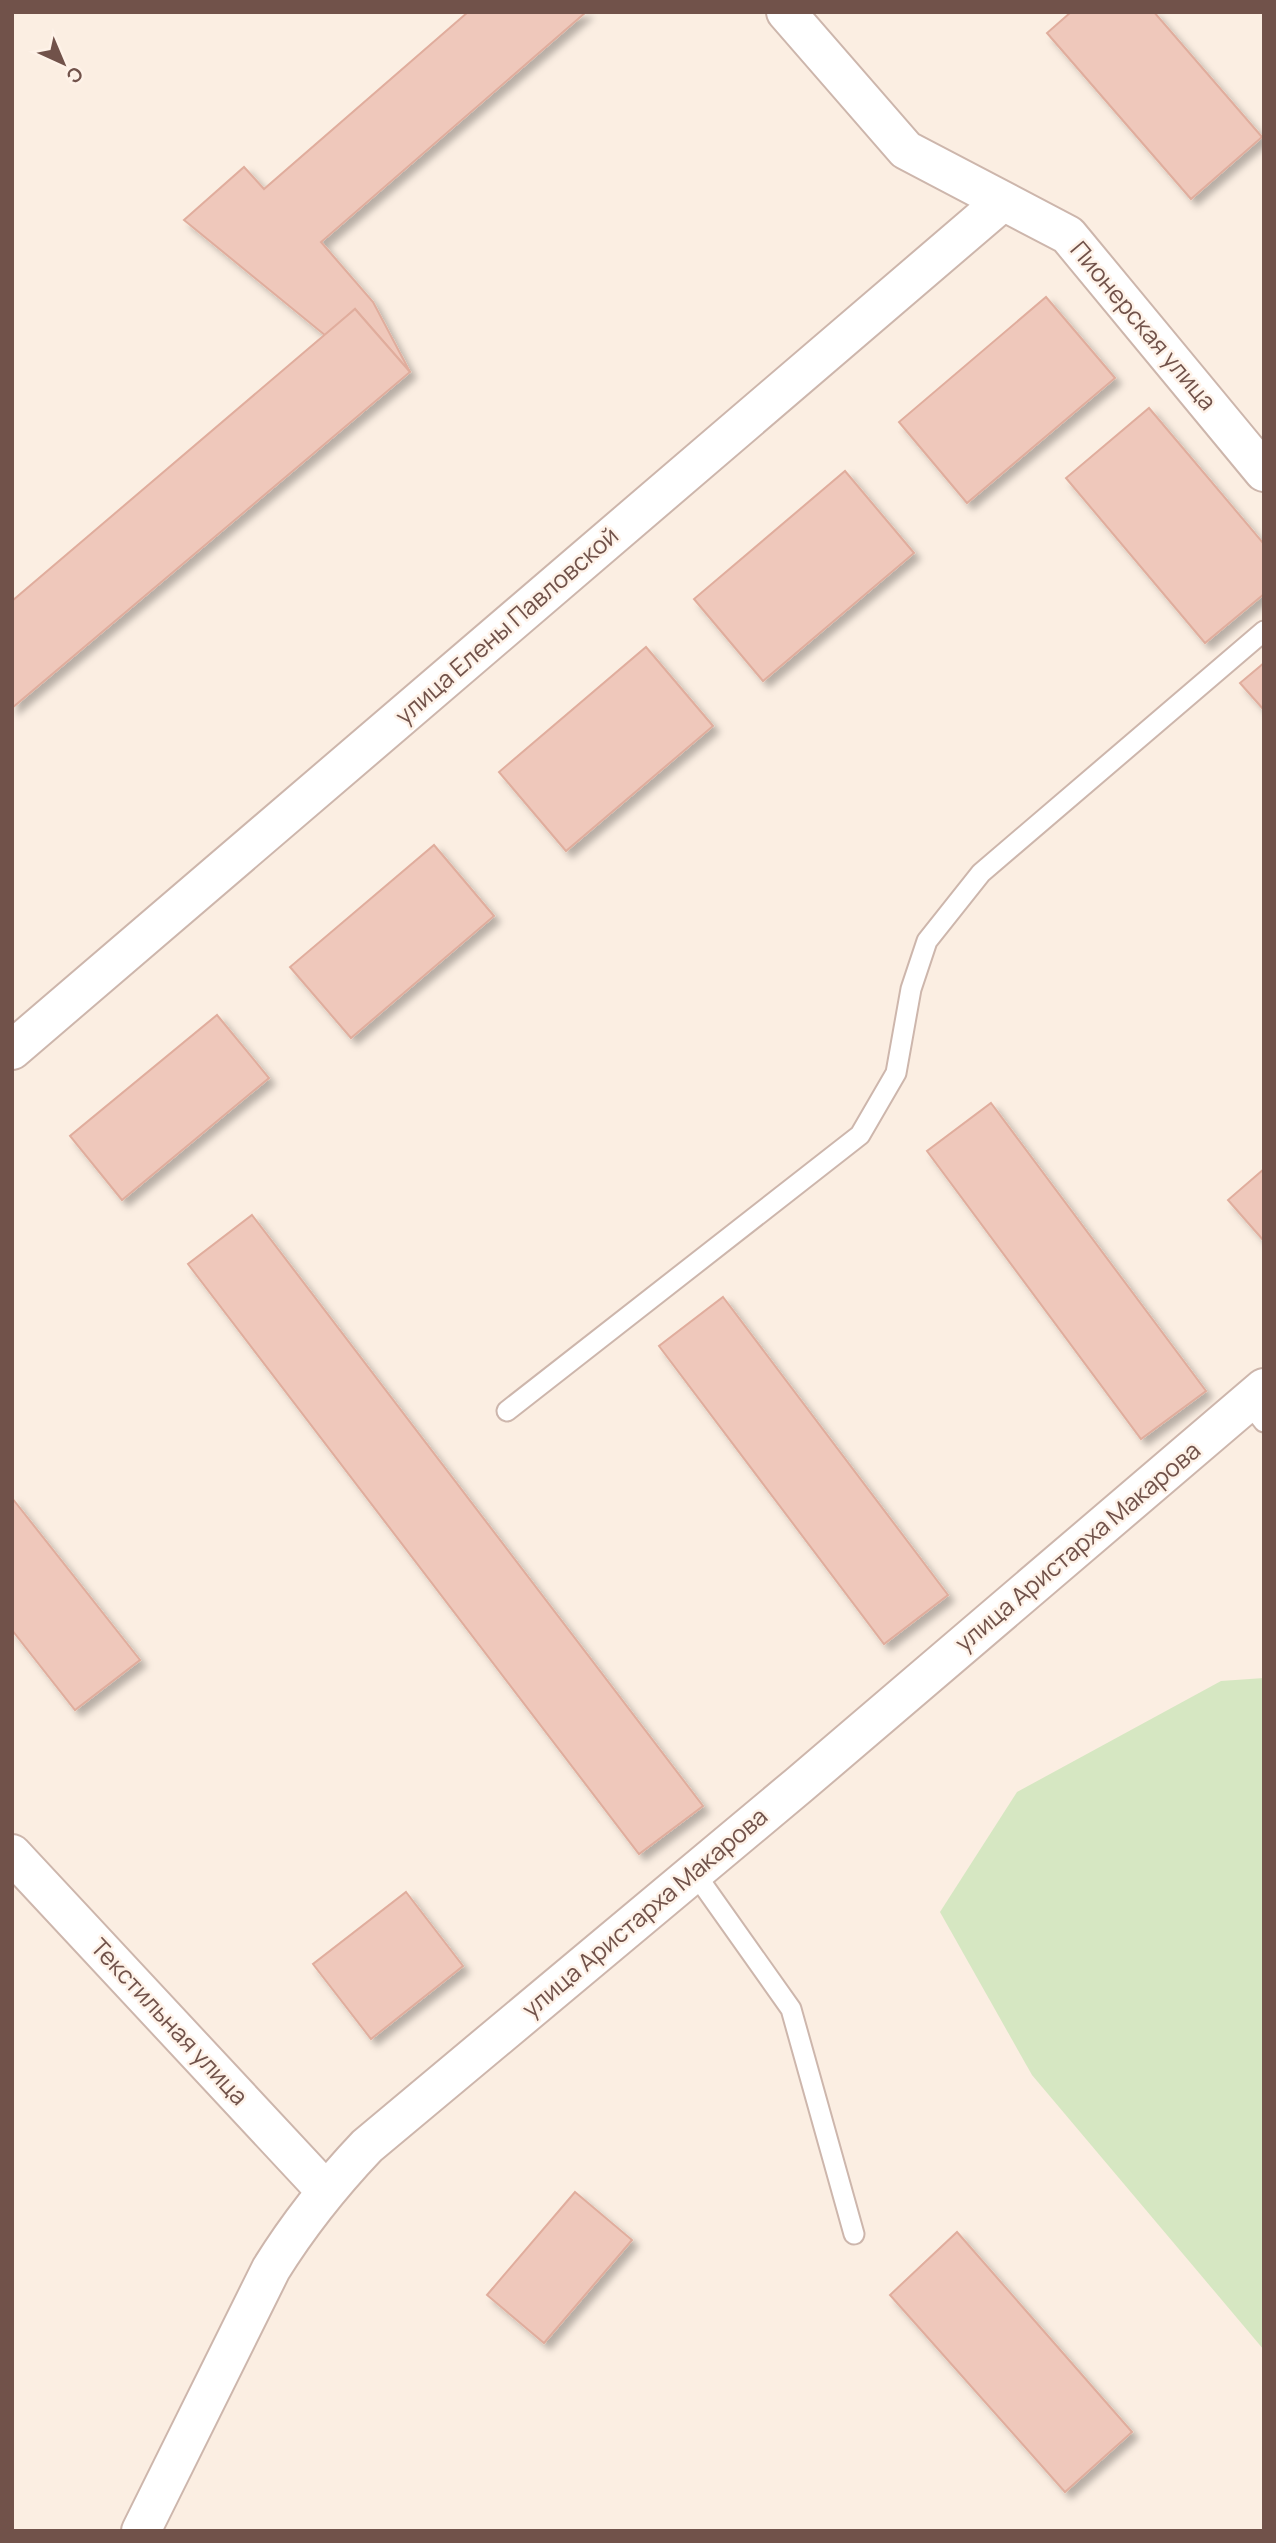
<svg xmlns="http://www.w3.org/2000/svg" width="1276" height="2543" font-family="Manrope,sans-serif">
<defs>
<filter id="shadow"><feDropShadow dx="6" dy="6" stdDeviation="3.5" flood-color="#0004"/></filter>
</defs>
<rect width="100%" height="100%" fill="#fbeee2"/>
<path fill="#d6e7c2" d="M1264 1678V2350L1032 2075 940 1912 1017 1792 1221 1681Z"/>
<g fill="#efc8bb" stroke="#e0ad9d" stroke-width="2" filter="url(#shadow)">
<path d="M468 12H586L321 242 373 302 410 372 355 309 326 336 184 220 244 167 264 189Z"/>
<path d="M1071 12H1154L1262 137 1191 199 1047 33Z"/>
<path d="M1046 297 1115 378 967 503 899 422Z"/>
<path d="M355 309 410 372 12 708V601Z"/>
<path d="M1149 408 1264 544V594L1205 643 1066 478Z"/>
<path d="M845 471 914 553 763 681 694 599Z"/>
<path d="M646 647 713 726 566 851 499 772Z"/>
<path d="M1264 663V710L1240 683Z"/>
<path d="M434 845 494 916 351 1038 290 967Z"/>
<path d="M217 1015 269 1078 122 1200 70 1136Z"/>
<path d="M991 1103 1206 1391 1141 1439 927 1151Z"/>
<path d="M1264 1169V1241L1228 1200Z"/>
<path d="M252 1215 703 1806 639 1854 188 1264Z"/>
<path d="M723 1297 948 1595 884 1644 659 1346Z"/>
<path d="M12 1498 140 1660 75 1710 12 1630Z"/>
<path d="M406 1892 463 1966 371 2039 313 1964Z"/>
<path d="M575 2192 632 2240 544 2343 487 2295Z"/>
<path d="M957 2232 1132 2432 1065 2492 890 2295Z"/>
</g>
<g fill="none" stroke-linecap="round" stroke-linejoin="round">
<g stroke="#cdb6ac" stroke-width="23">
<g id="service">
<path d="M1248 1402 1264 1422"/>
<path d="M507 1411 860 1135 896 1073 911 989 927 941 981 873 1264 631"/>
<path d="M694 1872 791 2009 854 2234"/>
</g>
</g>
<g stroke="#cdb6ac" stroke-width="42">
<g id="minor">
<path d="M786 12 906 150 1068 235 1264 472"/>
<path d="M12 1050 1002 202"/>
<path d="M12 1854 325 2190"/>
</g>
</g>
<g stroke="#cdb6ac" stroke-width="42">
<path id="tertiary" d="M141 2531 271 2269C299 2224 330 2185 367 2146L799 1785 1264 1388"/>
</g>
<use href="#service" stroke="#fff" stroke-width="19"/>
<use href="#minor" stroke="#fff" stroke-width="38"/>
<use href="#tertiary" stroke="#fff" stroke-width="38"/>
</g>
<g text-anchor="middle" stroke-width="5" stroke-linejoin="round" paint-order="stroke">
<g font-size="24" fill="#71524a" stroke="#fef2e8">
<text transform="translate(1143 326) rotate(50)" y="8">Пионерская улица</text>
<text transform="translate(507 626) rotate(-41)" y="8">улица Елены Павловской</text>
<text transform="translate(1078 1547) rotate(-40)" y="8">улица Аристарха Макарова</text>
<text transform="translate(645 1913) rotate(-40)" y="8">улица Аристарха Макарова</text>
<text transform="translate(169 2022) rotate(47)" y="8">Текстильная улица</text>
</g>
</g>
<rect width="1276" height="2543" fill="none" stroke="#71524a" stroke-width="28"/>
<g transform="translate(63 63) rotate(136)" stroke="#fef2e8" stroke-width="5" paint-order="stroke">
<path d="M0-5L12 26L0 18L-12 26Z" fill="#71524a"/>
<text y="-10" font-size="19" font-weight="bold" text-anchor="middle" fill="#71524a">С</text>
</g>
</svg>
